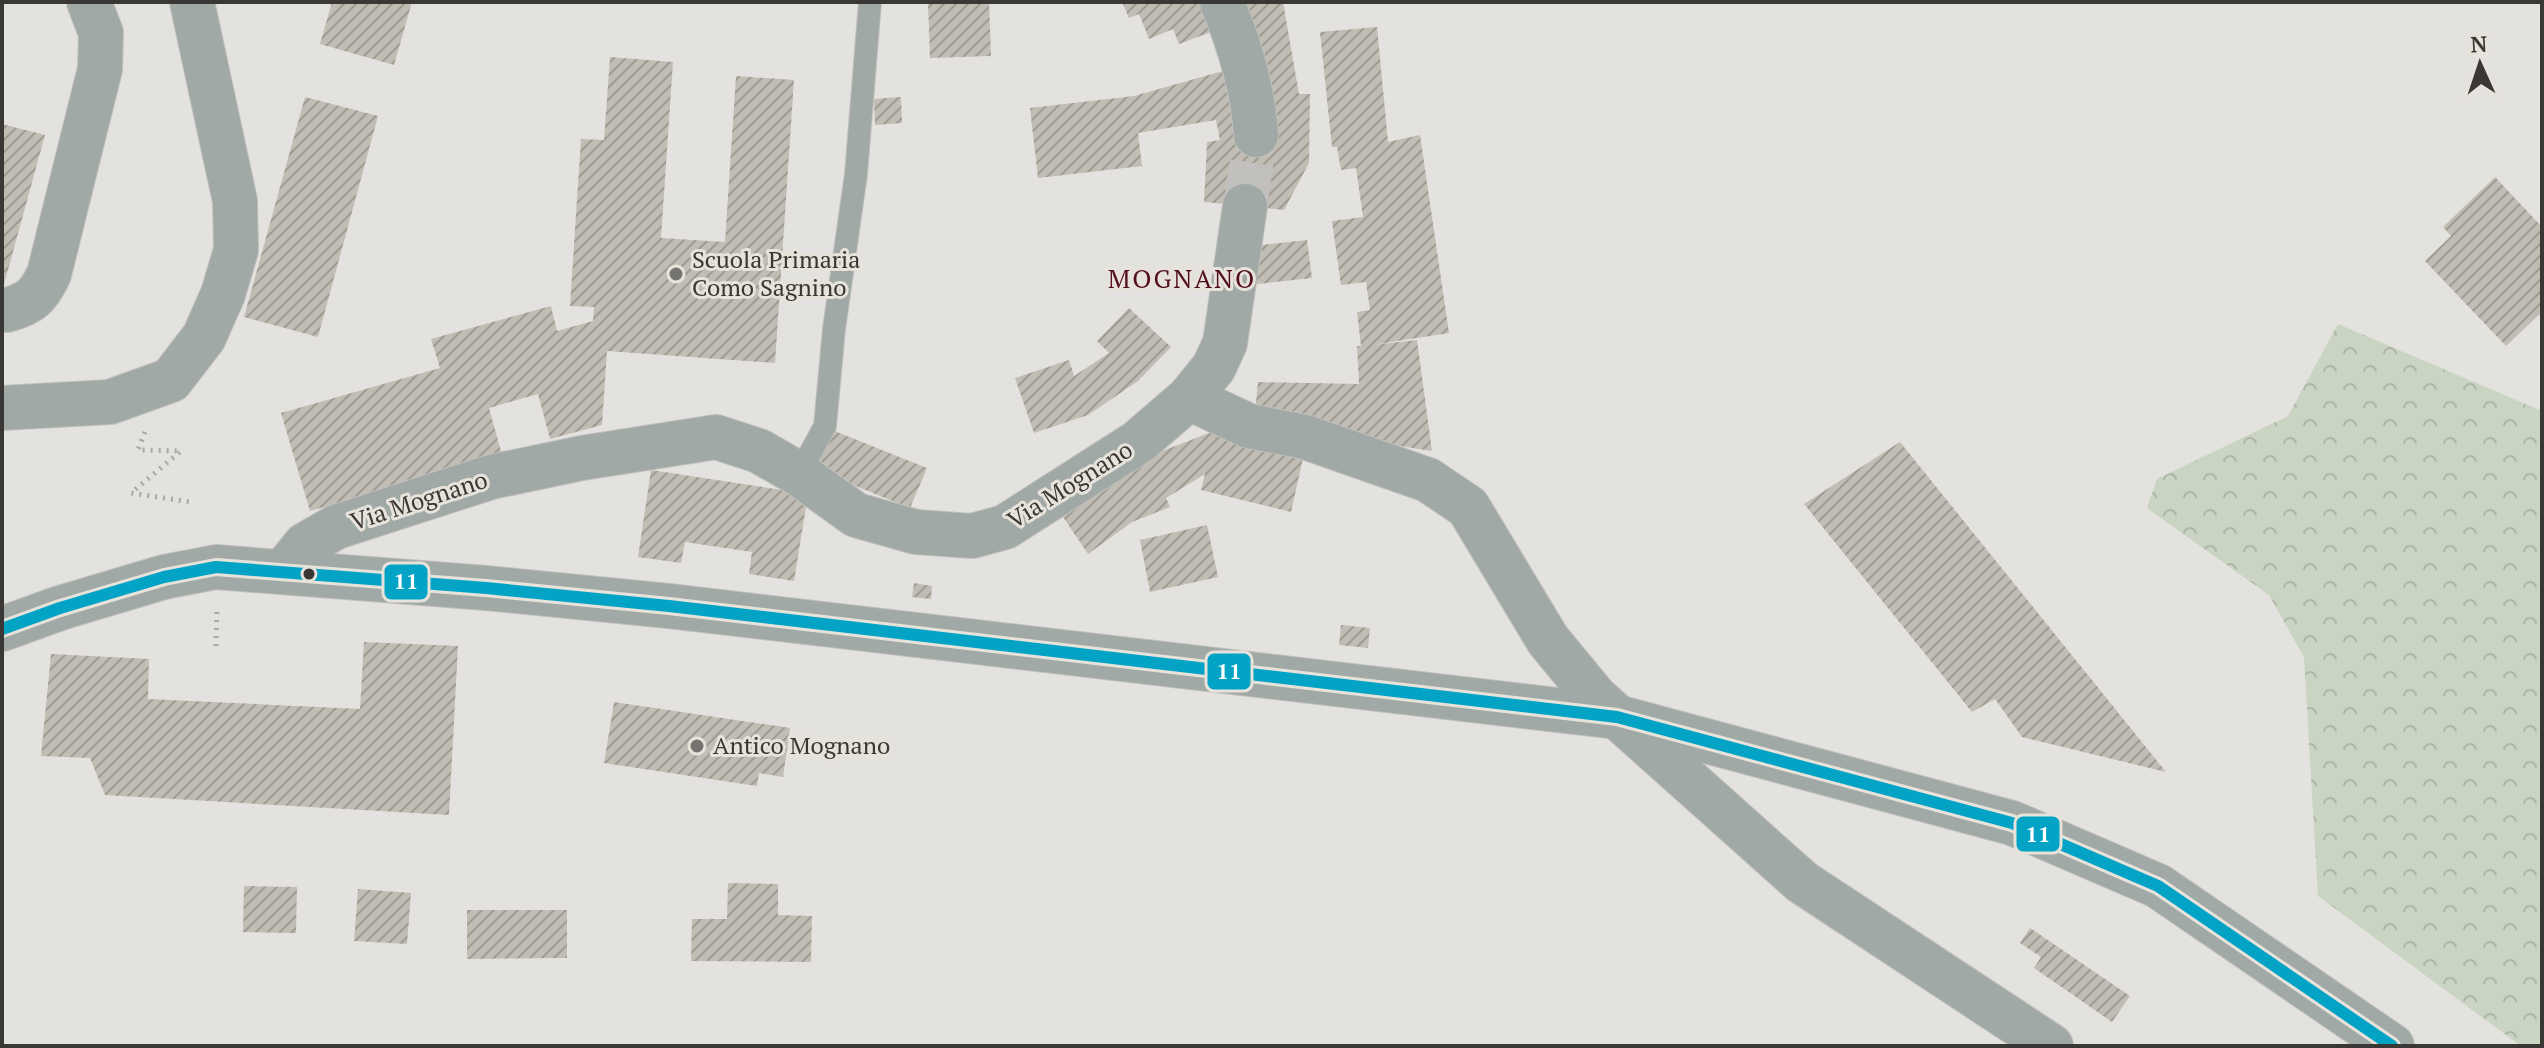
<svg xmlns="http://www.w3.org/2000/svg" width="2544" height="1048" font-family="'PT Serif',serif">
<defs>
<pattern id="forest-crowns" width="20" height="18" patternUnits="userSpaceOnUse" patternTransform="scale(2)"><rect width="20" height="18" fill="#c9d4c2"/><path d="M2 6a3 3 0 1 1 6 0M12 15a3 3 0 1 1 6 0" fill="none" stroke="#adb7a7"/></pattern>
<pattern id="building-hatch" width="6" height="6" patternUnits="userSpaceOnUse" patternTransform="scale(2)"><rect width="6" height="6" fill="#c1bdb4"/><path d="M-1 1l2-2M0 6l6-6M5 7l2-2" fill="none" stroke="#9e9b93"/></pattern>
</defs>
<rect width="100%" height="100%" fill="#e4e2de"/>
<path fill="url(#forest-crowns)" d="M2338 324 2542 411V1046H2521L2318 896 2304 657 2269 595 2147 508 2157 479 2288 416Z"/>
<g fill="url(#building-hatch)">
<path d="M332 2H412L394 65 320 44Z"/>
<path d="M928 2H989L991 56 930 58Z"/>
<path d="M1122 2H1208L1219 29 1179 44 1173 29 1149 39 1139 14 1129 18Z"/>
<path d="M1244 2H1283L1299 94H1310L1309 163 1284 210 1204 202 1207 142 1220 140 1216 120 1138 133 1142 166 1038 178 1030 108 1134 96 1223 71Z"/>
<path d="M1377 27 1388 142 1420 135 1449 333 1372 345 1417 340 1432 451 1254 423 1258 382 1359 384 1357 346H1361L1357 312 1370 310 1366 282 1341 285 1332 221 1363 217 1356 168 1341 170 1337 147H1332L1320 32Z"/>
<path d="M610 57 673 62 661 238 725 242 736 76 794 80 775 363 607 351 602 425 550 439 538 394 489 408 502 455 310 511 281 413 440 368 431 339 551 306 557 331 593 321 594 307 570 306 581 139 604 140Z"/>
<path d="M305 97 378 116 318 337 244 317Z"/>
<path d="M901 97 902 123 875 125 874 99Z"/>
<path d="M2 124 45 135 3 288H2Z"/>
<path d="M2495 177 2542 227V312L2506 346 2425 261 2451 236 2443 227Z"/>
<path d="M1307 240 1312 278 1248 285 1243 247Z"/>
<path d="M1129 308 1171 347 1138 381 1088 415 1034 433 1015 378 1069 360 1074 376 1109 353 1097 341Z"/>
<path d="M1227 426 1306 445 1291 512 1201 490 1205 474 1166 498 1170 507 1132 522 1088 554 1061 514 1147 457Z"/>
<path d="M832 430 927 468 910 508 816 470Z"/>
<path d="M1900 442 2166 772 2022 737 1995 699 1972 712 1804 504Z"/>
<path d="M651 470 808 494 794 581 749 574 752 552 685 542 681 563 638 557Z"/>
<path d="M1207 525 1218 577 1150 592 1140 540Z"/>
<path d="M914 583 932 586 931 599 912 597Z"/>
<path d="M1341 625 1370 628 1368 648 1339 645Z"/>
<path d="M364 642 458 646 449 815 105 795 90 758 41 756 51 654 149 659 148 699 360 709Z"/>
<path d="M614 702 790 728 783 777 759 773 757 786 604 763Z"/>
<path d="M728 883 778 884V915L812 916 811 962 691 961 692 919H727Z"/>
<path d="M244 886 297 887 296 933 243 932Z"/>
<path d="M358 889 411 893 407 944 354 941Z"/>
<path d="M467 910H567V958L467 959Z"/>
<path d="M2030 928 2130 996 2112 1022 2034 968 2041 957 2020 943Z"/>
</g>
<g fill="none" stroke-linecap="round" stroke-linejoin="round">
<path stroke="#c2c0bc" stroke-width="44" stroke-dasharray="44 22" stroke-linecap="butt" d="M1245 206 1256 135"/>
<g stroke="#c1c0bd" stroke-width="24">
<path id="lane" d="M799 474 825 426 834 329 856 174 870 2"/>
</g>
<g stroke="#c1c0bd" stroke-width="46">
<g id="street">
<path d="M1222 2C1240 45 1253 89 1256 135"/>
<path d="M7 310C31 303 38 297 49 274L100 69 101 33 89 2"/>
<path d="M1189 398 1214 367 1225 343 1245 206"/>
<path d="M2 408 110 402 171 380 204 337 223 294 236 250 235 201 192 2"/>
<path d="M284 571 305 545 336 527 491 477 582 458 716 437 759 451 799 474 856 515 916 532 972 536 1005 527 1138 442 1189 398 1249 426 1305 437 1428 480 1468 507 1548 640 1595 697 1802 882 2051 1046"/>
<path d="M2 629 60 608 164 577 216 567 486 588 669 606 1617 717 2012 823 2158 886 2392 1046"/>
</g>
</g>
<g stroke="#a3aba7" stroke-width="5" stroke-dasharray="2 6" stroke-linecap="butt">
<path d="M145 432 138 450 181 451 131 493 191 502"/>
<path d="M216 646 217 607"/>
</g>
<use href="#lane" stroke="#a0a9a6" stroke-width="22"/>
<use href="#street" stroke="#a0a9a6" stroke-width="44"/>
<g stroke="#e7e3db" stroke-width="18">
<path id="bus-1" d="M2 629 60 608 164 577 216 567 486 588 669 606 1617 717 2012 823 2158 886 2392 1046"/>
</g>
<use href="#bus-1" stroke="#03a3c6" stroke-width="12"/>
</g>
<g fill="#757470" stroke="#e7e3db" stroke-width="3">
<circle cx="676" cy="274" r="8"/>
<circle cx="697" cy="746" r="8"/>
</g>
<circle fill="#393835" stroke="#e7e3db" stroke-width="3" cx="309" cy="574" r="7"/>
<g text-anchor="middle" stroke-width="6" stroke-linejoin="round" paint-order="stroke">
<g font-size="24" fill="#393835" stroke="#e7e3db" text-anchor="start">
<text x="692" y="268">Scuola Primaria<tspan x="692" dy="28">Como Sagnino</tspan></text>
<text x="713" y="754">Antico Mognano</text>
</g>
<g font-size="24" fill="#393835" stroke="#e7e3db">
<text transform="translate(1070 485) rotate(-32)" y="8">Via Mognano</text>
<text transform="translate(419 501) rotate(-18)" y="8">Via Mognano</text>
</g>
<g font-size="26" letter-spacing="2" fill="#520d21" stroke="#e7e3db">
<text x="1182" y="288">MOGNANO</text>
</g>
</g>
<g stroke="#e7e3db" stroke-width="3">
<rect x="383" y="563" width="46" height="38" rx="8" fill="#03a3c6"/>
<rect x="1206" y="652" width="46" height="39" rx="8" fill="#03a3c6"/>
<rect x="2015" y="815" width="46" height="38" rx="8" fill="#03a3c6"/>
</g>
<g font-size="22" text-anchor="middle" font-weight="bold" fill="#fff">
<text x="406" y="589">11</text>
<text x="1229" y="679">11</text>
<text x="2038" y="842">11</text>
</g>
<rect width="2544" height="1048" fill="none" stroke="#393835" stroke-width="8"/>
<g transform="translate(2480 64) rotate(357)" stroke="#e7e3db" stroke-width="6" paint-order="stroke">
<path d="M0-6L14 30L0 20L-14 30Z" fill="#393835"/>
<text y="-12" font-size="22" font-weight="bold" text-anchor="middle" fill="#393835">N</text>
</g>
</svg>
